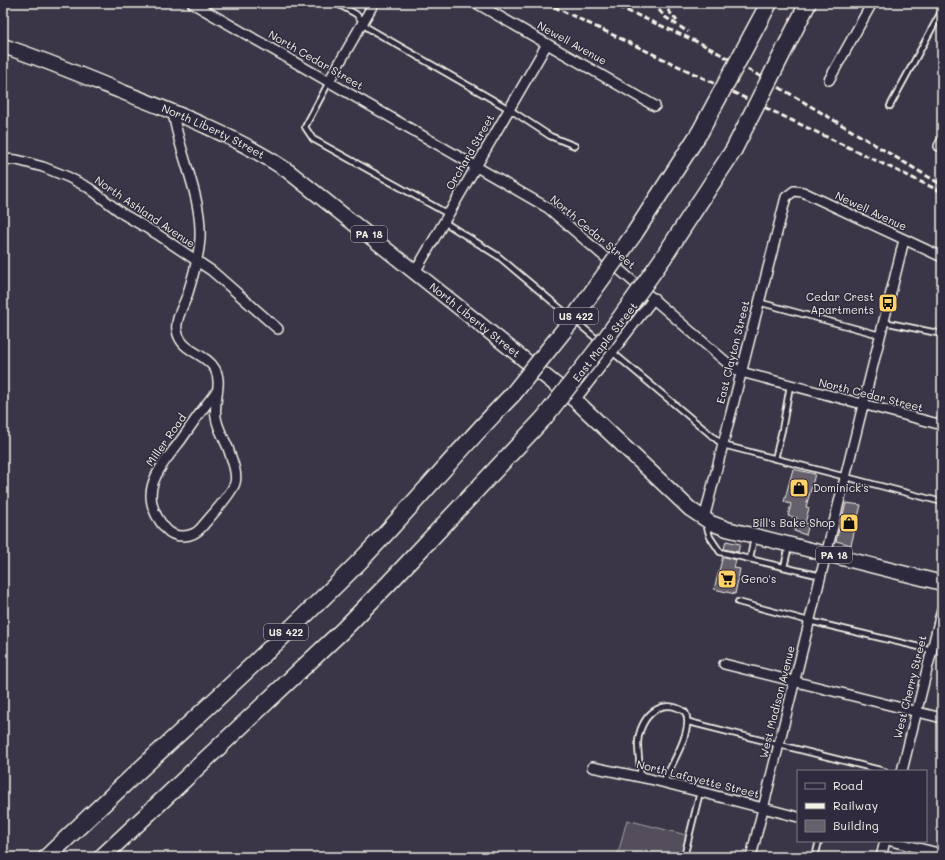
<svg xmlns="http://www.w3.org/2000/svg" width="945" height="860" font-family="Mali,sans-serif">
<rect width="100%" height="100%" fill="#3b3647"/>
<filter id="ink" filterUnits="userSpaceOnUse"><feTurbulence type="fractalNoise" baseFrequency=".025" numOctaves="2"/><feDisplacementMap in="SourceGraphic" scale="8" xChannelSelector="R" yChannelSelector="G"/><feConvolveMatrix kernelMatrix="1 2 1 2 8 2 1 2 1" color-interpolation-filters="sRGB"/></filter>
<g filter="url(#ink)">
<path fill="#534e5c" stroke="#a4a0a2" d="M627 820 686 835 681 857H617Z"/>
<g fill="#65616c" stroke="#f4f1e8">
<path d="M793 469 815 474 806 507 809 508 805 523 809 524 806 535 794 531 797 518 788 516 791 504 784 502Z"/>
<path d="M846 503 861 505 851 545 836 541Z"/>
<path d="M726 541 740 544 738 552 724 549Z"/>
<path d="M723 556 736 560 734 568 740 569 735 594 714 589Z"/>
</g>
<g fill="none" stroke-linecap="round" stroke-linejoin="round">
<g stroke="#f4f1e8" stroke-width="8">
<g id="service">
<path d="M336 3 356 14 368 28 509 109 550 136 575 146"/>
<path d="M329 82 305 127 313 139 448 214"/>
<path d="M890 106 942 10"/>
<path d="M444 222 498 256 723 445 942 502"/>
<path d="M758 302 880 335"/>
<path d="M884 322 942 334"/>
<path d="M775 459 782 430 790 386"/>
<path d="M706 524 710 537 720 552 821 576"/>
<path d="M750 559 754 537"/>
<path d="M784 567 789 546"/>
<path d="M738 602 809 621 932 650"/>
<path d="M689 722 884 771"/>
<path d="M641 777C640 766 638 754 638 743 639 718 661 695 685 712 695 728 670 767 663 783"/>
<path d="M684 857 700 792"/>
<path d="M815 857 819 841"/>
</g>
</g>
<g stroke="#f4f1e8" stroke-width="12">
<g id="minor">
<path d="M192 3 548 208 732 367 741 372 942 425"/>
<path d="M476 3 655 106"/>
<path d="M829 80 872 3"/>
<path d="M329 81 374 3"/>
<path d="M173 112C179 154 202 195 200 238 199 257 193 277 187 296 183 306 175 320 177 330 180 352 205 352 215 369 223 383 213 401 216 417 217 427 224 438 228 448 231 458 238 472 235 483 232 494 209 518 201 528 192 538 175 539 166 529 135 494 158 470 181 440 192 424 204 407 216 392"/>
<path d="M939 146 942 141"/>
<path d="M3 159 17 160 43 167 68 177 89 188 123 214 157 234 212 271 278 329"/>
<path d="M415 272 547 44"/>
<path d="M575 400 654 298"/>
<path d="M704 519 786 197 794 191 803 192 942 257"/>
<path d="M724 664 942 718"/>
<path d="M592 767 650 779 798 817"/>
<path d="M902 771 942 609"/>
<path d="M891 841 942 854"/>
<path d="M751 857 904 240"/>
<path d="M881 857 885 841"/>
</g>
</g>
<g stroke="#f4f1e8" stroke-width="17">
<g id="primary">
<path id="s1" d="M3 46C43 59 81 75 120 91 179 114 234 135 288 171L575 400 690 509 711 523 727 529 942 583"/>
</g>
</g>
<g stroke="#f4f1e8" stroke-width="19">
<g id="motorway">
<path d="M634 234 700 132"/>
<path d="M663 258 733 151"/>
<path d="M47 857C150 758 258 664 359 562 412 507 460 448 513 394"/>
<path d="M102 857 343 630 389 583 544 418"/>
</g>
</g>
<use href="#service" stroke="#2f2a3d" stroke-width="4.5"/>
<use href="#minor" stroke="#2f2a3d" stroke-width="9"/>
<use href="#primary" stroke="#2f2a3d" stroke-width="14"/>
<use href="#motorway" stroke="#2f2a3d" stroke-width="16"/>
<g stroke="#f4f1e8" stroke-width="3" stroke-dasharray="6 3" stroke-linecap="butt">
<path d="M546 3 942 192"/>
<path d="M610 3 702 44 767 80 942 185"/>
<path d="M653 3 665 17 688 32"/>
<path d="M662 3 677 21"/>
</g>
<g stroke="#f4f1e8" stroke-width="19" stroke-linecap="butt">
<g id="motorway-bridge">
<path d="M700 132 769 3"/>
<path d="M733 151 808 3"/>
<path d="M513 394 573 319 634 234"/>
<path d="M544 418 604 341 663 258"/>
</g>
</g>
<use href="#motorway-bridge" stroke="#2f2a3d" stroke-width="16"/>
</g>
</g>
<defs>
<g id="bus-square" transform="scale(1)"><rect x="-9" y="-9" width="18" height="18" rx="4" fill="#ffd166" stroke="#2f2a3d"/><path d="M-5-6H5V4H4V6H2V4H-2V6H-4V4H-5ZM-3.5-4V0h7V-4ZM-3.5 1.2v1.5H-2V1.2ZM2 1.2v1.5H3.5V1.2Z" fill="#111"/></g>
<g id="shop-square" transform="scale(1)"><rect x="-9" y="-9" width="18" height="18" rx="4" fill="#ffd166" stroke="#2f2a3d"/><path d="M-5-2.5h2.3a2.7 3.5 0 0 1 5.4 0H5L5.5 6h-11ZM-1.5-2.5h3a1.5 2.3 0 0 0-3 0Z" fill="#111"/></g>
<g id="supermarket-square" transform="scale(1)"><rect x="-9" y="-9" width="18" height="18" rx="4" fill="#ffd166" stroke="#2f2a3d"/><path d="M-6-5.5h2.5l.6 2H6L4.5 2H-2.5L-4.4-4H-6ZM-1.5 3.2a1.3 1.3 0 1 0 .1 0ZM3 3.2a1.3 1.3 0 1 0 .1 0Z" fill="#111"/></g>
</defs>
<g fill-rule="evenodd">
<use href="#bus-square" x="888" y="303"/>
<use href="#shop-square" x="799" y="488"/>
<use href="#shop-square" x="849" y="523"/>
<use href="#supermarket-square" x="727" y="579"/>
</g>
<g text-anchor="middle" stroke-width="3" stroke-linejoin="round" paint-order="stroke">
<g fill="#2f2a3d" stroke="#b9b5b5" stroke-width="1">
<rect x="351" y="226" width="36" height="16" rx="3"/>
<rect x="554" y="308" width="44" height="16" rx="3"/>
<rect x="816" y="547" width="36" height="16" rx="3"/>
<rect x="264" y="624" width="44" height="16" rx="3"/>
</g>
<g font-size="10" font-weight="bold" fill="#f4f1e8">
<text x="369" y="238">PA 18</text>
<text x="576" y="320">US 422</text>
<text x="834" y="559">PA 18</text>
<text x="286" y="636">US 422</text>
</g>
<g font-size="11" fill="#f4f1e8" stroke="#2f2a3d">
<text transform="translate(572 43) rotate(29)" y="4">Newell Avenue</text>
<text transform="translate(316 60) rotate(30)" y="4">North Cedar Street</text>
<text dy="4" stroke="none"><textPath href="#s1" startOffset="227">North Liberty Street</textPath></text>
<text transform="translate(470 152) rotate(-60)" y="4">Orchard Street</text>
<text transform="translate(871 211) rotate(25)" y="4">Newell Avenue</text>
<text transform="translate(145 212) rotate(34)" y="4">North Ashland Avenue</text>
<text transform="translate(593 232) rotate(40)" y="4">North Cedar Street</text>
<text dy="4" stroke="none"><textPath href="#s1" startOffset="551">North Liberty Street</textPath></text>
<text transform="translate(605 342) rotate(-52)" y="4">East Maple Street</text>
<text transform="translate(733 352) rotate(-76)" y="4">East Clayton Street</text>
<text transform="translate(871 395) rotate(14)" y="4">North Cedar Street</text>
<text transform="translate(166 440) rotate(-55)" y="4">Miller Road</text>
<text transform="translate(910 687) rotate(-76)" y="4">West Cherry Street</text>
<text transform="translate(777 702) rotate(-76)" y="4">West Madison Avenue</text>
<text transform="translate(698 779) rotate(14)" y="4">North Lafayette Street</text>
</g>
<g font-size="11" fill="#f4f1e8" stroke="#2f2a3d" text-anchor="end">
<text x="874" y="301">Cedar Crest<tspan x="874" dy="13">Apartments</tspan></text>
<text x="813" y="492" text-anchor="start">Dominick's</text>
<text x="835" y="527">Bill's Bake Shop</text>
<text x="741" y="583" text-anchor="start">Geno's</text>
</g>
</g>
<rect width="945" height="860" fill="none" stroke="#2f2a3d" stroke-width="16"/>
<rect x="8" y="8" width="929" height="844" fill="none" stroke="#f4f1e8" stroke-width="1.5" filter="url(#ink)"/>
<rect x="797" y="770" width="130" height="72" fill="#2f2a3d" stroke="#7e7a81"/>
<rect x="805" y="783" width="20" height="6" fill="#2f2a3d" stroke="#7e7a81"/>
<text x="833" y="790" font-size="12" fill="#f4f1e8">Road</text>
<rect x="805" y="803" width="20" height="6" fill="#f4f1e8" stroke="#7e7a81"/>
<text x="833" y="810" font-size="12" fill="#f4f1e8">Railway</text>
<rect x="805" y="820" width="20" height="12" fill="#65616c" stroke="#7e7a81"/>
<text x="833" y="830" font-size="12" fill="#f4f1e8">Building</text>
</svg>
